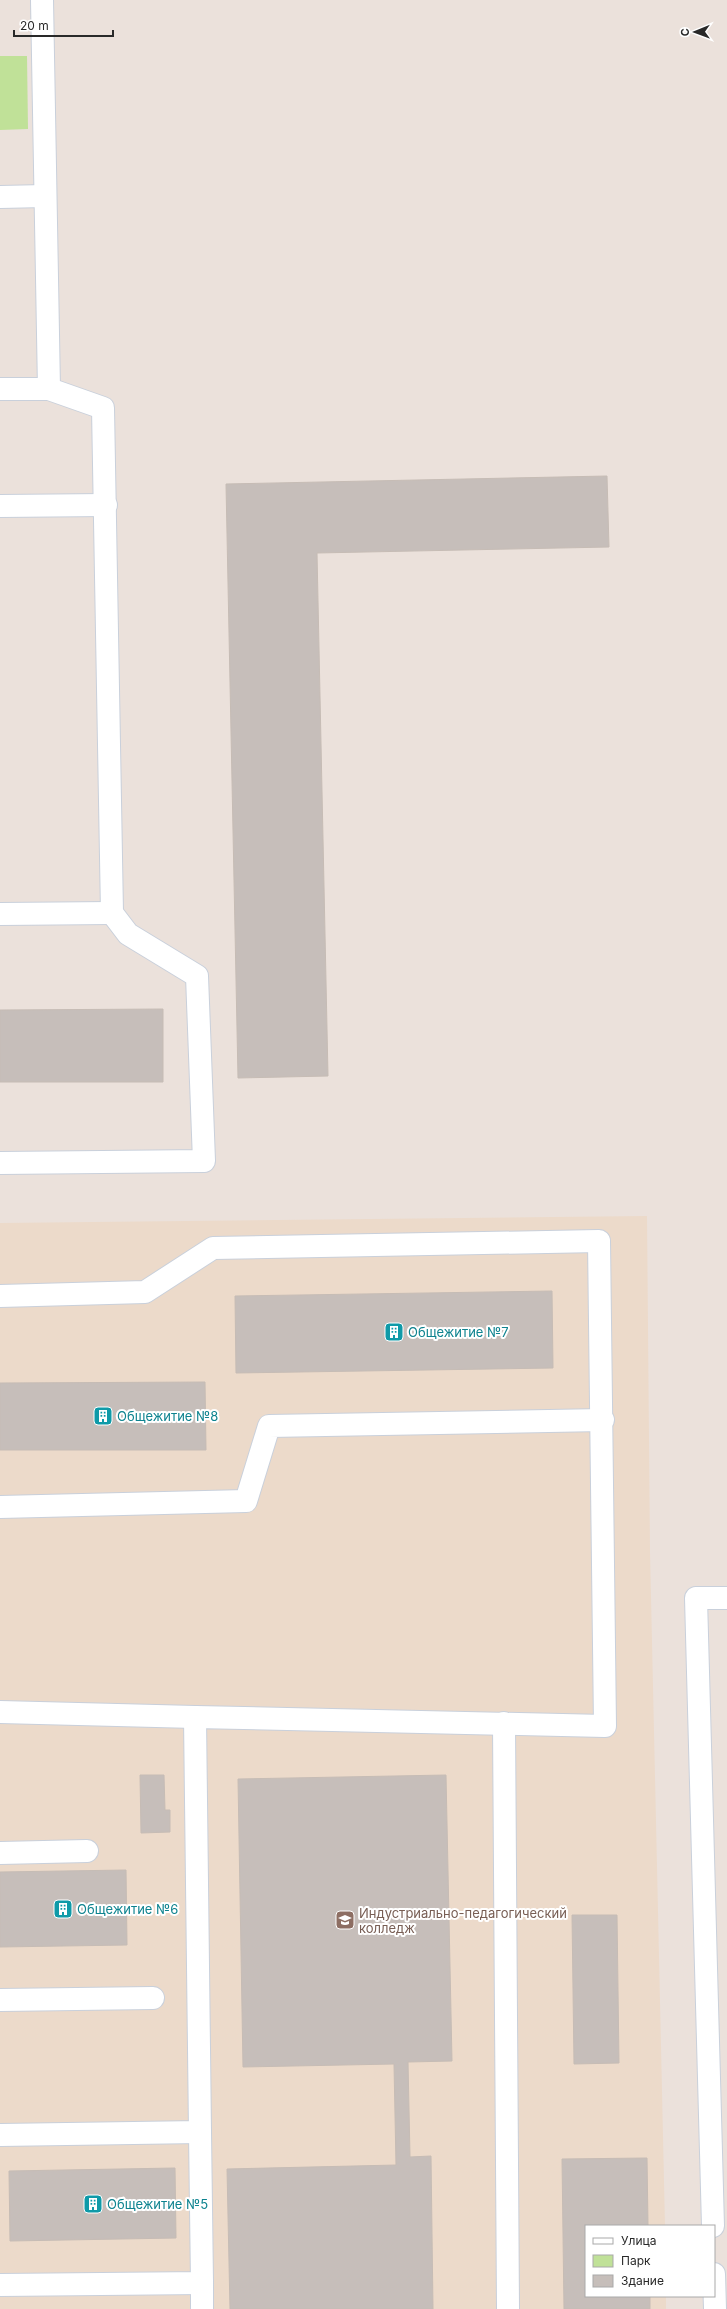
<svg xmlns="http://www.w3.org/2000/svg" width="727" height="2309" font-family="Inter,sans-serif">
<rect width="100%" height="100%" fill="#ebe1db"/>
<path fill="#ecdaca" d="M647 1216 650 1552 665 2226H586V2296H666V2309H0V1223Z"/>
<path fill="#c0e198" d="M27 56 28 129 0 130V56Z"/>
<g fill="#c6beba" stroke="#c6bcb5">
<path d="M607 476 609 547 317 553 328 1076 238 1078 226 484Z"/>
<path d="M163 1009V1082H0V1010Z"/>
<path d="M552 1291 553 1368 236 1373 235 1296Z"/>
<path d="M205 1382 206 1450H0V1383Z"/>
<path d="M140 1775H164L165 1810H170V1832L141 1833Z"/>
<path d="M446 1775 452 2061 408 2062 410 2157 431 2156 433 2309H230L227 2169 396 2165 394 2064 243 2067 238 1779Z"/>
<path d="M126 1870 127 1945 0 1947V1872Z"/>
<path d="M572 1915H617L619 2063 574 2064Z"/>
<path d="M647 2158 648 2226H586V2296H650V2309H564L562 2159Z"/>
<path d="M175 2168 176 2238 10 2241 9 2171Z"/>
</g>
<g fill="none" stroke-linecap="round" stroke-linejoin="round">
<g stroke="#c9d0db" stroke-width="24">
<g id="minor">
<path d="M42 0 49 389"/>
<path d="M0 197 45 196"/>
<path d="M0 389H49L103 408 112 913 128 934 197 976 204 1161 0 1163"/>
<path d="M0 506 106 505"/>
<path d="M0 914 112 913"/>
<path d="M0 1296 145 1292 213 1248 599 1241 605 1726 195 1717 200 2132 0 2135"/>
<path d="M0 1507 246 1501 269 1426 603 1420"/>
<path d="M0 1712 195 1717"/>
<path d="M504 1723 508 2309"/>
<path d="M0 1853 87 1851"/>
<path d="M0 2000 153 1998"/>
<path d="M713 2226 696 1598H727"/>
<path d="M714 2274 715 2309"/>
<path d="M202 2283V2309"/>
<path d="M0 2285 202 2283 200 2132"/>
</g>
</g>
<use href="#minor" stroke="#fff" stroke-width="22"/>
</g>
<defs>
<g id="building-square" transform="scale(1)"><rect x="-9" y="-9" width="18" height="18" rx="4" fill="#0f9aa8" stroke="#fff"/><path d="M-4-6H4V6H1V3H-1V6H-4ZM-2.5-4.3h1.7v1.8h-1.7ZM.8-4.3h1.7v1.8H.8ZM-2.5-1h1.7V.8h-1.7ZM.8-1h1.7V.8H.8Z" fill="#fff"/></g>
<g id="university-square" transform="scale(1)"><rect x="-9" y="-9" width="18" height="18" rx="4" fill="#8d6e63" stroke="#fff"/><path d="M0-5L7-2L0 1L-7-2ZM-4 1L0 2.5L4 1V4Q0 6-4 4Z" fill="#fff"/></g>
</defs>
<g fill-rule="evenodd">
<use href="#building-square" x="394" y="1332"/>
<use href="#building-square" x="103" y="1416"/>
<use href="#building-square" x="63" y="1909"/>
<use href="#university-square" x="345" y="1920"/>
<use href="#building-square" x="93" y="2204"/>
</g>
<g text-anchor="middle" stroke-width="4" stroke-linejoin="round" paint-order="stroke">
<g font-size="13" fill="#0d838f" stroke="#fff" text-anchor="start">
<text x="408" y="1337">Общежитие №7</text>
<text x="117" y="1421">Общежитие №8</text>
<text x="77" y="1914">Общежитие №6</text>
<text x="107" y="2209">Общежитие №5</text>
</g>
<g font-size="13" fill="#785e54" stroke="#fff" text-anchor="start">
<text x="359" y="1918">Индустриально-педагогический<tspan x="359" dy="15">колледж</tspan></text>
</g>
</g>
<rect x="585" y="2225" width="130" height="72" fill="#ffffff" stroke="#a9a9a9"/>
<rect x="593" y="2238" width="20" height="6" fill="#ffffff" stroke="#a9a9a9"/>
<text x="621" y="2245" font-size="12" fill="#292929">Улица</text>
<rect x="593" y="2255" width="20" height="12" fill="#c0e198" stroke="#a9a9a9"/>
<text x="621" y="2265" font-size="12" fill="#292929">Парк</text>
<rect x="593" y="2275" width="20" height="12" fill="#c6beba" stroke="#a9a9a9"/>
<text x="621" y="2285" font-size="12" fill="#292929">Здание</text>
<g transform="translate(695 32) rotate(269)" stroke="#ffffff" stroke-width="3" paint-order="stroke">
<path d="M0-3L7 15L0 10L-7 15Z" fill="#292929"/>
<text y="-6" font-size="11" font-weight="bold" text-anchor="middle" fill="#292929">С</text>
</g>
<path d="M14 30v6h99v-6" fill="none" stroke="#292929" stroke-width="2"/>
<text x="20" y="30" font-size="12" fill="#292929" stroke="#ffffff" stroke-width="3" paint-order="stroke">20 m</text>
</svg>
